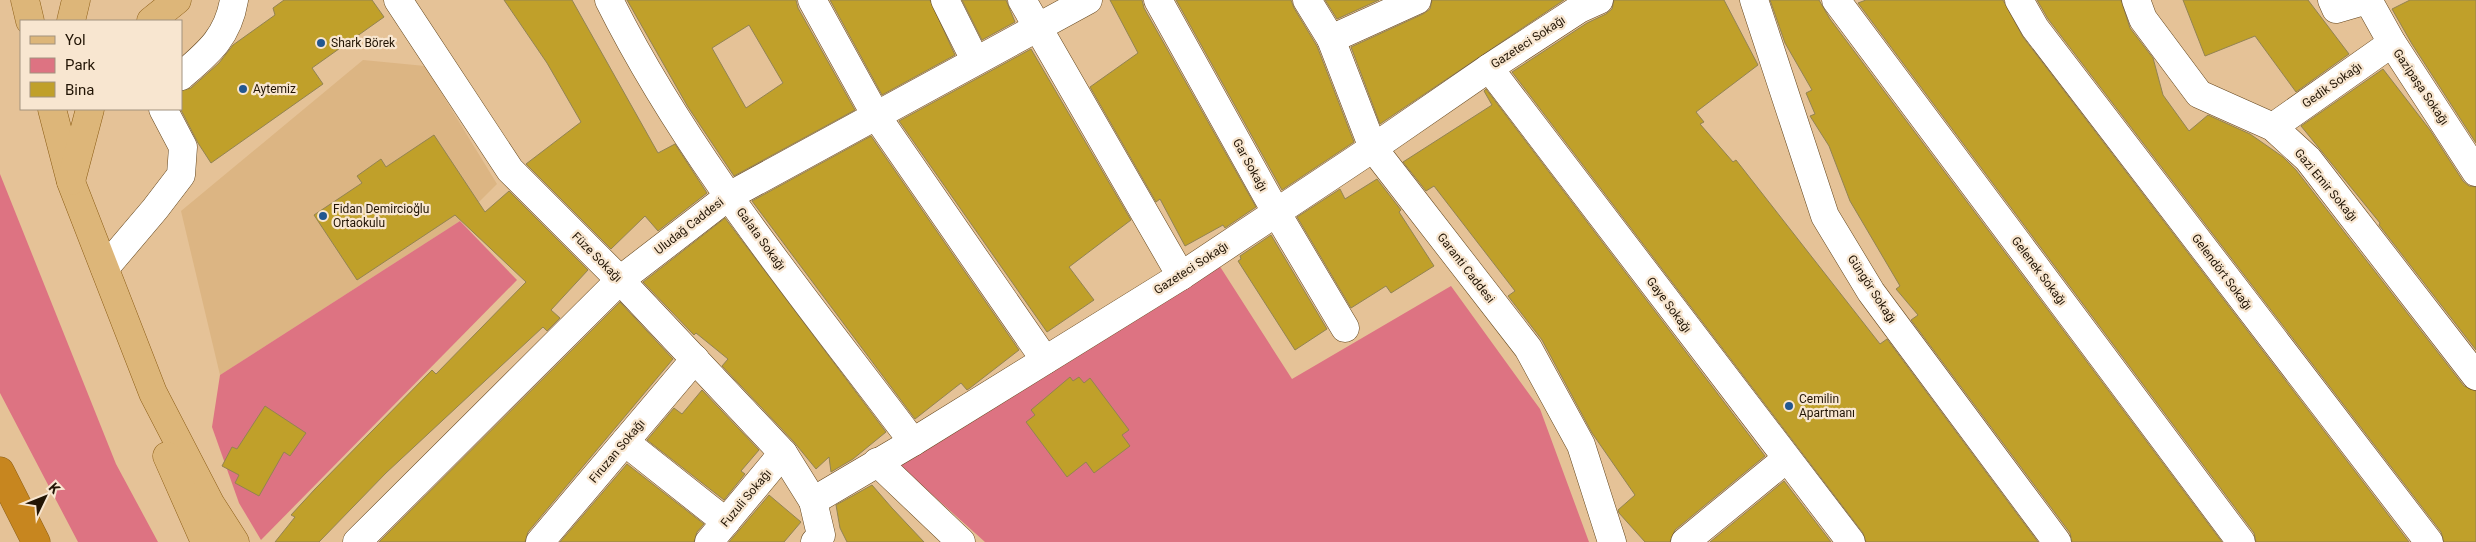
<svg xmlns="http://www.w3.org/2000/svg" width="2476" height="542" viewBox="0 0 2476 542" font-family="Roboto,sans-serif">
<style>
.built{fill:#dcb583}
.green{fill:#dd7382}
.building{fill:#c0a02a;stroke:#938352;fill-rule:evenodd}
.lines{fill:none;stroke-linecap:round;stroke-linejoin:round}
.minor-casing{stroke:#63451c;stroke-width:29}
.major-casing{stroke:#8d5e16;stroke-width:29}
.highway-casing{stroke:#8d5e16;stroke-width:29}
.minor{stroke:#fff;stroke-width:28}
.major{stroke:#ddb679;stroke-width:28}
.highway{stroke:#c7861f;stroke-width:28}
.poi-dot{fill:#225790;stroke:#f8e6d0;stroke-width:2}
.labels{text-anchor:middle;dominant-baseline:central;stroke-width:4.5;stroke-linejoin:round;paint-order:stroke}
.street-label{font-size:12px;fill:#221505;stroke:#f8e6d0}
.poi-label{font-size:12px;fill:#221505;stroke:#f8e6d0;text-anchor:start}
</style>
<rect width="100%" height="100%" fill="#e5c297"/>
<path class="built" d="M363,60L425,66L497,184L460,221L220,375L181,211Z"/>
<g class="green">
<path d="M0,174L116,464L158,542H78L0,393Z"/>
<path d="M460,221L517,280L261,540L239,503L212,427L220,375Z"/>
<path d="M1219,265L1292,379L1451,286L1540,409L1589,542H985L898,464Z"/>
</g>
<g class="building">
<path d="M284,0H372L384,17L312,68L323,84L211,163L198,143L181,110V91L191,88L219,63L233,45L275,15L273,8Z"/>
<path d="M504,0H572L658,153L675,144L707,193L658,231L645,216L611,249L526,164L581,122L547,63Z"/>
<path d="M627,0H796L798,8L855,110L734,176L688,107ZM749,25L783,83L746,108L712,48Z"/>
<path d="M830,0H930L955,55L882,95Z"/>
<path d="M962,0H1006L1015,22L982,40Z"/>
<path d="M1110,0H1142L1144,8L1256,207L1225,228L1223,225L1185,246L1160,199L1156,202L1090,87L1138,53Z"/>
<path d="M1176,0H1291L1294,8L1317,46L1354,142L1282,190Z"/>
<path d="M1325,0H1379L1337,19Z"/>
<path d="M1432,0H1564L1380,124L1351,47L1423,14L1430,9Z"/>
<path d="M1614,0H1724L1758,65L1696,112L1704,122L1700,124L1733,162L1736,160L1880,344L1887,339L2038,542H1866L1863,533L1512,72L1587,23L1606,14L1612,9Z"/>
<path d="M1770,0H1819L1830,19L2222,542H2072L2070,533L1911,320L1918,315L1896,289L1900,286L1850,201L1829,146L1810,116L1815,114L1806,93L1812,90L1785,43Z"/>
<path d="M1866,0H2003L2023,37L2409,542H2256L2254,533L1858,3Z"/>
<path d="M2037,0H2121L2130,28L2153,58L2163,95L2189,131L2208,115L2250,134L2283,157L2296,170L2464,386L2476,391V542H2444L2441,532L2048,19Z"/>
<path d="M2183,0H2308L2349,54L2296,92L2255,36L2205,56Z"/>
<path d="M2410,0H2476V143L2412,44L2392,9Z"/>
<path d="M1031,49L1131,220L1069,267L1094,300L1047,332L899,121Z"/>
<path d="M2383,69L2430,130L2463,181L2469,186L2476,187V350L2379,225L2380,223L2301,126Z"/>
<path d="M1486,89L1765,456L1675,530L1670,542H1645L1619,513L1618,510L1635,495L1592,433L1542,340L1508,296L1515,291L1434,186L1426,191L1403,162L1492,105L1484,91Z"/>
<path d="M434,135L485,212L509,191L588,270L551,310L560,318L547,331L543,327L386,473L319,542H275L295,517L291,515L315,489L432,370L436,374L526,282L455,215L357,280L314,215L362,183L357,176L381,159L386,167Z"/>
<path d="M871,136L1019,350L970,388L967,390L961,383L915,419L752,201Z"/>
<path d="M1377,179L1401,210L1399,212L1434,266L1391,293L1386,286L1351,308L1297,217L1340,189L1345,199Z"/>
<path d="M725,218L886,432L853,459L831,472L829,457L816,469L794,442L722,366L728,359L696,333L694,335L643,282Z"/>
<path d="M1271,235L1327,329L1295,350L1238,261L1241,259L1240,256Z"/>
<path d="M620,302L673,359L528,532L525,542H379Z"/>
<path d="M1070,377L1073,381L1079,377L1084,383L1090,378L1129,430L1122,435L1130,446L1094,473L1086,462L1067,477L1026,422L1035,415L1031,410Z"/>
<path d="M702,390L759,450L741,471L745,474L724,500L647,440L674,408L682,414Z"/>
<path d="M265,406L306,433L290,456L284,452L259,496L235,483L239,475L222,466L232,447L237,449Z"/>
<path d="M627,464L704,524L697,532L694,542H560Z"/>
<path d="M1784,481L1831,542H1710Z"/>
<path d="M872,485L892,508L924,542H847L840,528L836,505Z"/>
<path d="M769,495L801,522L784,542H729Z"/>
</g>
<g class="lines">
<g class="minor-casing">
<g id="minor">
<path d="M398,0L510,170L620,280L783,453L813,501"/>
<path d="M609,0C687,157 808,302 913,442"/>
<path d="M812,0L875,114L1045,360"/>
<path d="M945,0L975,60"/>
<path d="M1022,0L1181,276"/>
<path d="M1158,0L1276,212L1345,328"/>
<path d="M1307,0L1331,39L1373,148L1528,348L1581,445L1612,542"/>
<path d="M1754,0L1825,216L1871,292L2057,542"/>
<path d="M1836,0L2241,542"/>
<path d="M2019,0L2035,28L2429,542"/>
<path d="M2136,0L2143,19L2199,94L2273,127L2308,159L2476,376"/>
<path d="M2332,0L2336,9L2367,0"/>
<path d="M2368,0L2392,43L2476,172"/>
<path d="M1331,39L1417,0"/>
<path d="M1489,68L1851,542"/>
<path d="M181,76C208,53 228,37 234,0"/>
<path d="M2273,127L2392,43"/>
<path d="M105,268L155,209L181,175L183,147L163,109"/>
<path d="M625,442L726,522"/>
<path d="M877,462L961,542"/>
<path d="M357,542L620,280L729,196L1088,0"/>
<path d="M540,542L695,359"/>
<path d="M709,542L783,453"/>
<path d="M815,542L821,535L813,501L913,442L1181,276L1373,148L1489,68L1579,9L1599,0"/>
<path d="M1685,542L1786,459"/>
</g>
</g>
<g class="major-casing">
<g id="major">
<path d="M25,0L30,21"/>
<path d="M71,21L76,0"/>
<path d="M151,21L177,0"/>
<path d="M52,109L71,182L153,393L210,503L235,542"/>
<path d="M71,181L90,109"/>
<path d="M167,456L205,542"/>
</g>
</g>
<g class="highway-casing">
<path id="highway" d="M0,471L36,542"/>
</g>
<use href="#minor" class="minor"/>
<use href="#major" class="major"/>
<use href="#highway" class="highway"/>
</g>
<g class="poi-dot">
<circle cx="321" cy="43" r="5"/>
<circle cx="243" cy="89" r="5"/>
<circle cx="323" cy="216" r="5"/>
<circle cx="1789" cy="406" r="5"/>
</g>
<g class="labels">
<g class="street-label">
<text transform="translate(1528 42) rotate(-33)">Gazeteci Sokağı</text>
<text transform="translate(2332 85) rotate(-35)">Gedik Sokağı</text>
<text transform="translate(2421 87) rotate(56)">Gazipaşa Sokağı</text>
<text transform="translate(1250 165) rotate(61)">Gar Sokağı</text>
<text transform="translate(2326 185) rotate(50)">Gazi Emir Sokağı</text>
<text transform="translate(689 226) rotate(-38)">Uludağ Caddesi</text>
<text transform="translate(761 239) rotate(54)">Galata Sokağı</text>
<text transform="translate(597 257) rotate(45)">Füze Sokağı</text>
<text transform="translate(1191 268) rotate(-33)">Gazeteci Sokağı</text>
<text transform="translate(1466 268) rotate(52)">Garanti Caddesi</text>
<text transform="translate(2039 271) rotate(53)">Gelenek Sokağı</text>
<text transform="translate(2222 272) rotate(53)">Gelendört Sokağı</text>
<text transform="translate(1872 289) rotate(57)">Güngör Sokağı</text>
<text transform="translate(1669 305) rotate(53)">Gaye Sokağı</text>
<text transform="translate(617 451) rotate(-50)">Firuzan Sokağı</text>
<text transform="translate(746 498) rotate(-50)">Fuzuli Sokağı</text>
</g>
<g class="poi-label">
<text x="331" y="43">Shark Börek</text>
<text x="253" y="89">Aytemiz</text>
<text x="333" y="209">Fidan Demircioğlu<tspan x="333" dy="14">Ortaokulu</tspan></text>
<text x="1799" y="399">Cemilin<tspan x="1799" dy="14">Apartmanı</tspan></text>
</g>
</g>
<rect x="20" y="20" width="162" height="90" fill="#f8e6d0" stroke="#a2927f"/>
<rect x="30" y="36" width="25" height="8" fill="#ddb679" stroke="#a2927f"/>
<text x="65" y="45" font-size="15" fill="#221505">Yol</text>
<rect x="30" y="58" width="25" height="15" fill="#dd7382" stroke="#a2927f"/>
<text x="65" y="70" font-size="15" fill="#221505">Park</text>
<rect x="30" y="82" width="25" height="15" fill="#c0a02a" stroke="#a2927f"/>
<text x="65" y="95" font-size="15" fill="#221505">Bina</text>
<g transform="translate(45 497) rotate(47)" stroke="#f8e6d0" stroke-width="4" paint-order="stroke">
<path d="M0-4L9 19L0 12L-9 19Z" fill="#221505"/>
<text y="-8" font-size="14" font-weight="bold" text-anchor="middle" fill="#221505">K</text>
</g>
</svg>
